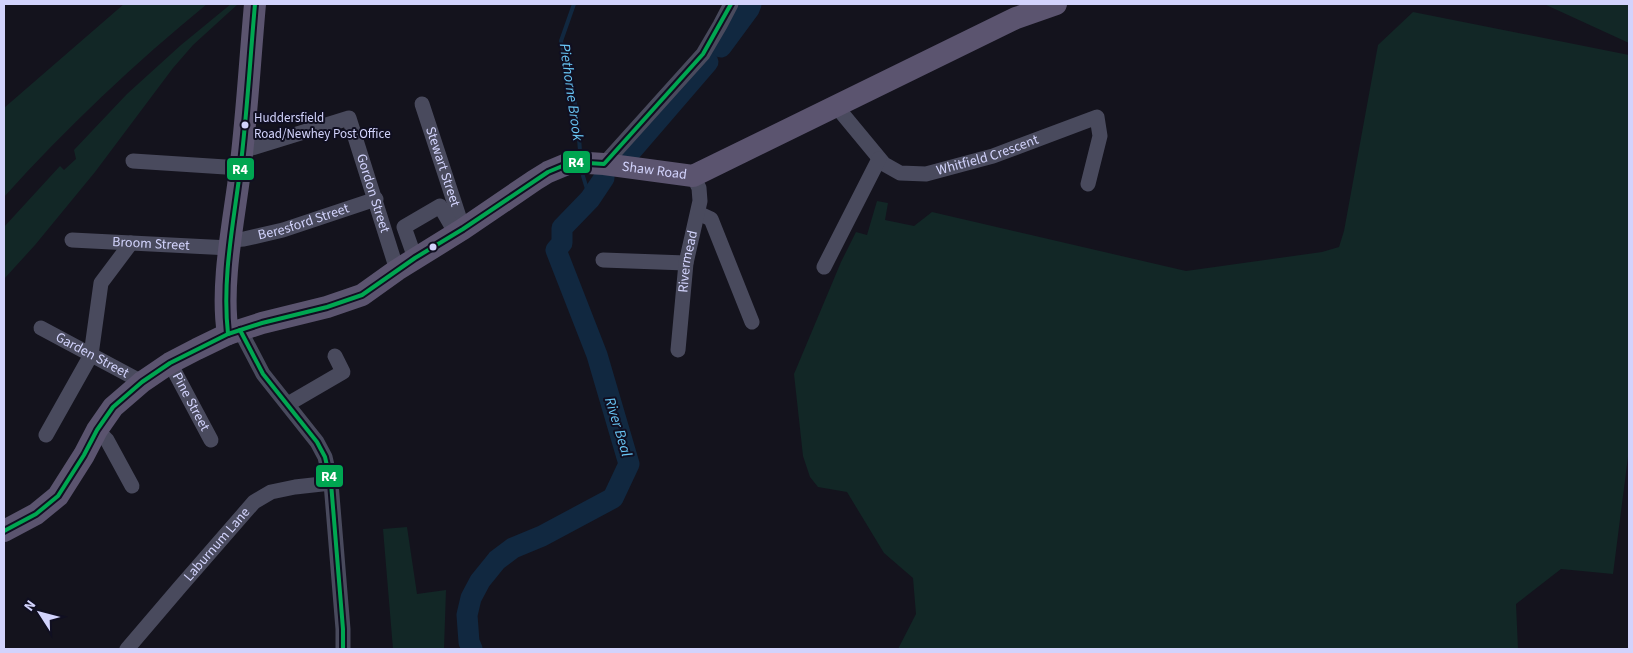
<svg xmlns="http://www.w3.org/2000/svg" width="1633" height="653" viewBox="0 0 1633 653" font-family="'Source Sans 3',sans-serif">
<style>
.green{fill:#122726}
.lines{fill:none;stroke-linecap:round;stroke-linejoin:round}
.stream{stroke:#112840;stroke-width:4}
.river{stroke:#112840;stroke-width:21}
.minor{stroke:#494a5d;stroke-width:15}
.primary{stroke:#5b546f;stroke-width:22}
.bus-1-casing{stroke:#100f21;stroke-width:8}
.bus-1{stroke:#00a651;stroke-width:4}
.bus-dot{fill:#d2d3fc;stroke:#100f21;stroke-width:2}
.labels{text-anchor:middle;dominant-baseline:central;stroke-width:4;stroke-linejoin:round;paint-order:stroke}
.bus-label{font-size:13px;fill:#d2d3fc;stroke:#100f21;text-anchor:start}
.street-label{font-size:14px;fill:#d2d3fc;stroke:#100f21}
.water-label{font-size:15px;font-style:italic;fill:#68c5f4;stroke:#100f21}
.line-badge{stroke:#100f21;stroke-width:2}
.badge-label{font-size:14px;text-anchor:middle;font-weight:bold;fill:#fff}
</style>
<rect width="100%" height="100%" fill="#14131d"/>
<g class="green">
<path d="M124,4H207C135,63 66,128 4,197V108Z"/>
<path d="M231,4H238L193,45L173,68L95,172L35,245L4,279V227L60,166L64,170L76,159L74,150L127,94L181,45Z"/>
<path d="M1544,4H1629V43Z"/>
<path d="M1413,12L1629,55V449L1613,574L1561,569L1516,604L1518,649H898L916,614L913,578L884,553L847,492L818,487L810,477L803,456L794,374L841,262L856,232L867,235L877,201L888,203L885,220L914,226L932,212L1186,271L1322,252L1339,247L1344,231L1378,45Z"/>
<path d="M407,527L417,594L446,590L444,649H393L383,529Z"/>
</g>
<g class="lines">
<g class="stream">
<path d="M574,4L561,41L577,113L580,151"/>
<path d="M583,176L590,199"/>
</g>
<g class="river">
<path d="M721,47L749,9L751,4"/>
<path d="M627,156L708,62"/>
<path d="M472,649L469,642L467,615L471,598L480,581L497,560L513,548L542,536L613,498L629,464L597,355L556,250L562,243V228L590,199L604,178"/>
</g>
<g class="minor">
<path id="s1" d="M422,104L463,229"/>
<path id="s2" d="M836,106L884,164L900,173L926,174L993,156L1097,117L1100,136L1088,184"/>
<path id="s3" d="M242,151L349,118L397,270"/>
<path d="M133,161L241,168"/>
<path d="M604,164L703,54L720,25L731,4"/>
<path d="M698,213L711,219L752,322"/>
<path id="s4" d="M72,240L230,248"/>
<path id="s5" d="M231,240L244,239L283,230L376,199"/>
<path d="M415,258L404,227L440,206L451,225L453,234"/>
<path d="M603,260L686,263"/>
<path d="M824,267L879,159"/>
<path id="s6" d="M41,328L142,382"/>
<path d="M240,330L263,374L317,442L325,457L331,483L343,629V649"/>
<path id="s7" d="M678,350L686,263L700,201L699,188L693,176"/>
<path id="s8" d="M170,363L211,440"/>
<path d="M288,404L343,372L335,356"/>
<path d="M97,430L107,440L132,486"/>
<path d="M46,435L91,355L101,283L131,243"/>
<path id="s9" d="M127,649L180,587L254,502L271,492L295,487L331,483"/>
</g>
<g class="primary">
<path d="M228,334C220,285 234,220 240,171C247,115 250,59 255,4"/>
<path id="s10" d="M4,531L36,514L58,496L84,455L97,430L113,407L142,382L170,363L197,349L228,334L262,323L327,307L362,295L397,270L463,229L535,180L548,172L572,162L604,164L693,176L1016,18L1056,4"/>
</g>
<g class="bus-1-casing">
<g id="bus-1">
<path d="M240,330L263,374L317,442L325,457L331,483L343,629V649"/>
<path d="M228,334C222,279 233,226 240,171C247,116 250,60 255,4"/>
<path d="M4,531L36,514L58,496L84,455L97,430L113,407L142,382L170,363L228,334L262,323L327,307L362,295L415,258L463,229L548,172L572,162L604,164L703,54L731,4"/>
</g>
</g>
<use href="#bus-1" class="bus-1"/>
</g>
<g class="bus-dot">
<circle cx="245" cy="125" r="4.5"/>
<circle cx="433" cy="247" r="4.5"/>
</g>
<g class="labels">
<g class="bus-label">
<text x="254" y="118">Huddersfield<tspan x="254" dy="16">Road/Newhey Post Office</tspan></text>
</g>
<g class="street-label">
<text stroke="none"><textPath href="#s2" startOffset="184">Whitfield Crescent</textPath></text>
<text stroke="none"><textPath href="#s1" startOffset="66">Stewart Street</textPath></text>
<text stroke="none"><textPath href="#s10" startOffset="778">Shaw Road</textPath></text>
<text stroke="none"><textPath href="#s3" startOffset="191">Gordon Street</textPath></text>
<text stroke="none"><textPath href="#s5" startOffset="75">Beresford Street</textPath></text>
<text stroke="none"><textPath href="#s4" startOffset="79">Broom Street</textPath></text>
<text stroke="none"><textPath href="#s7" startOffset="89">Rivermead</textPath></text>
<text stroke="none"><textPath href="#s6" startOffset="58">Garden Street</textPath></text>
<text stroke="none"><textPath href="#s8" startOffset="44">Pine Street</textPath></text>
<text stroke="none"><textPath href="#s9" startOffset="138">Laburnum Lane</textPath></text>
</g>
<g class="water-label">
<text transform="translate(571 92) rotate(82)">Piethorne Brook</text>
<text transform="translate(618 427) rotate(73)">River Beal</text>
</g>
</g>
<g class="line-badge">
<rect x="562" y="150" width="29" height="24" rx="5" fill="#00a651"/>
<rect x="226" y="157" width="29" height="24" rx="5" fill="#00a651"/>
<rect x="315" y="464" width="29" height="24" rx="5" fill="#00a651"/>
</g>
<g class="badge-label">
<text x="576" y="167">R4</text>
<text x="240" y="174">R4</text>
<text x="329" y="481">R4</text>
</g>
<rect width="1633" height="653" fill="none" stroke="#d2d3fc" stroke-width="10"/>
<g transform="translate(40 613) rotate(306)" stroke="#100f21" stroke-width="4" paint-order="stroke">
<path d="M0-4L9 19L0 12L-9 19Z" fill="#d2d3fc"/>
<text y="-8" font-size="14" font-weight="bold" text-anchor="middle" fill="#d2d3fc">N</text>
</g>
</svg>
